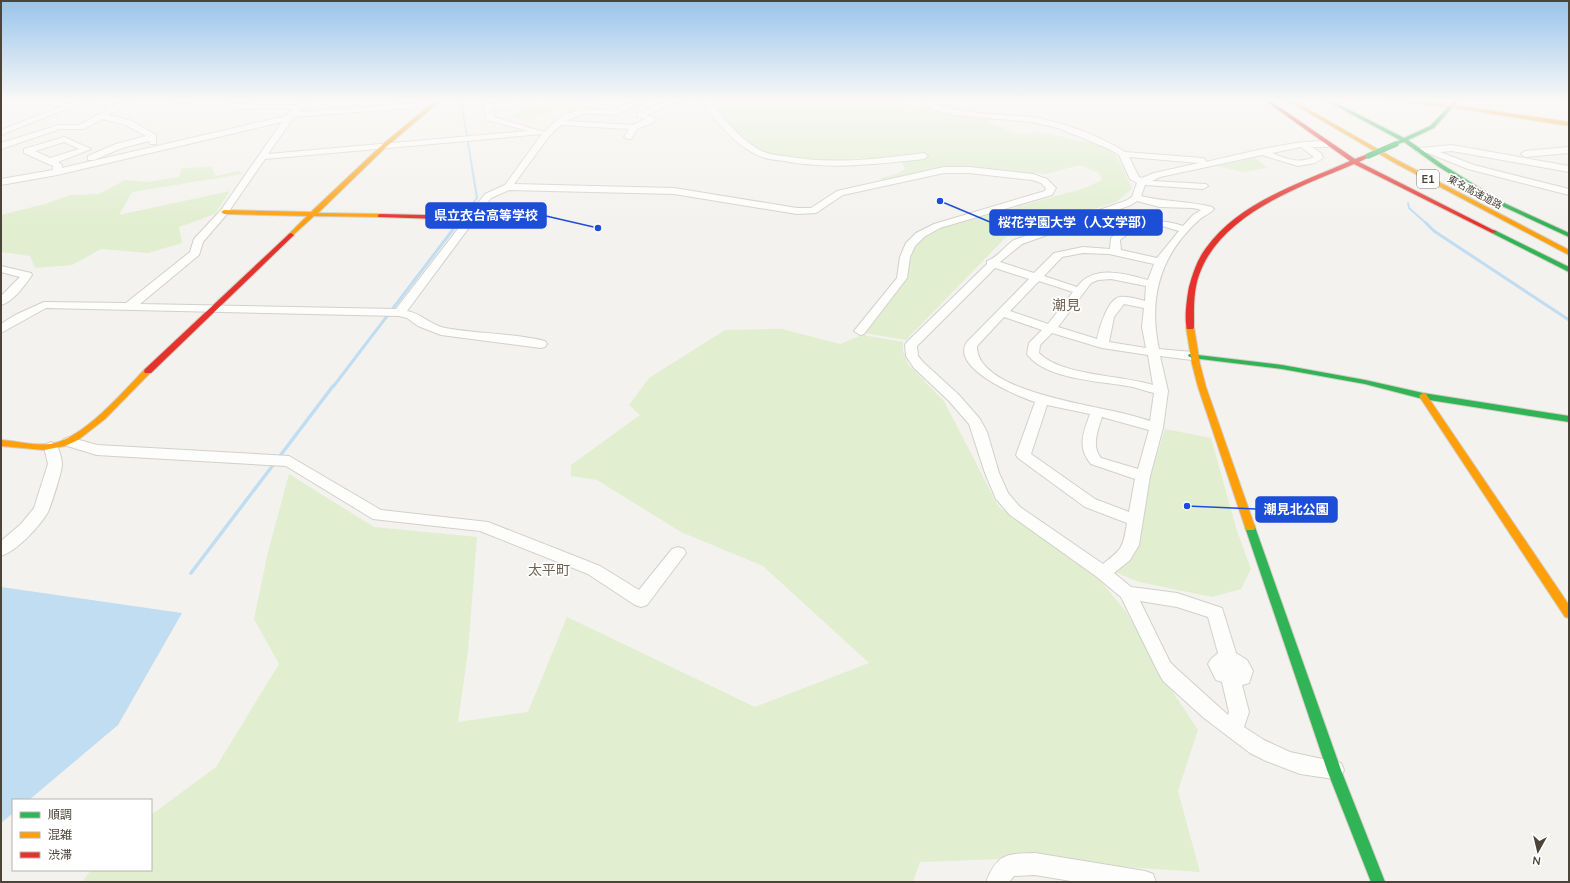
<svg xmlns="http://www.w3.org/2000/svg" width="1570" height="883" viewBox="0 0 1570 883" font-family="Mulish,'Noto Sans JP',sans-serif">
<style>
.green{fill:#e1eecf}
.water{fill:#c0ddf1}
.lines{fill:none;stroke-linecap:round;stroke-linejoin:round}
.stream-far2{stroke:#c0ddf1;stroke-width:2}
.stream-far1{stroke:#c0ddf1;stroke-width:3}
.stream{stroke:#c0ddf1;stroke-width:3.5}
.street-casing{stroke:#d2d0cb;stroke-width:2}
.fast-casing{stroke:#d3cfc5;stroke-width:2}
.slow-casing{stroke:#d3cfc5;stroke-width:2}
.jam-casing{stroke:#d3cfc5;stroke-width:2}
.street{fill:#fdfdfc;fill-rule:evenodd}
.fast{fill:#30b455;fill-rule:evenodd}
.slow{fill:#ff9f0a;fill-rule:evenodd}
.jam{fill:#e5322d;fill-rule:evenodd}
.fast-bridge-casing{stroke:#d3cfc5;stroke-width:6;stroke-linecap:butt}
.fast-bridge{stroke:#30b455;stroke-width:5.5}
.labels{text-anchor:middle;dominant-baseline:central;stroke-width:3.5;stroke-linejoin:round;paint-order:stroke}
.far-street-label{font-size:10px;fill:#4b4439;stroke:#fff}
.shield{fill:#fff;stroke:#817c74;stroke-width:1}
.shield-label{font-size:11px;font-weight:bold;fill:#4b4439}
.quarter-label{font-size:14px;fill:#6e6250;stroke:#fff}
.leader{fill:none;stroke:#1d4ed8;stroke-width:1.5}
.callout-dot{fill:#1d4ed8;stroke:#fff;stroke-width:1.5}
.callout{fill:#1d4ed8;stroke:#1d4ed8;stroke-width:1.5}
.callout-label{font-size:13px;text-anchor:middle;font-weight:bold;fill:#fff}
</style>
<rect width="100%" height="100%" fill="#f4f2ee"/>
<g class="green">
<path d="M552,100H607L579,107L564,106L526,121L510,115Z"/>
<path d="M713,100H880L903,102L898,109L909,111L929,109L988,117L989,124C1005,127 1021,139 1037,132L1107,146C1120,157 1125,173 1132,189L1116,202L1006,237L906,340L864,333L906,280L909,256L915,246L922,236L938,229L1085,188L1102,180L1099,173L1080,165L1046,174L967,169L885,182L880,178L897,174L905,169L901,161L858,158L830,162L794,159L763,153L747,142L725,119Z"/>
<path d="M1255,158L1268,168L1243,172L1217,166Z"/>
<path d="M211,167L216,176L238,171L243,174L132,192L119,215L230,191L215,214L179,227L182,243L148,253L101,249L72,265L35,268L30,256L1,252V215L45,204L70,195L99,194L125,180L146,182L179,177L182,168Z"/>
<path d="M782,329L840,344L862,335L903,342V351L908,364L944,401L998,506L1099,579L1127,613L1163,677L1198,730L1178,791L1200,872L1000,859L920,862L913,882H82L91,870H151V815L216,767L279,664L254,619L268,552L289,474L374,527L477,537L468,651L458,722L528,712L567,617L755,707L869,663L763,566L681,532L597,480L571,476V465L640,415L629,405L649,378L725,330Z"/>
<path d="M1165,429L1211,438L1237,531L1251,569L1241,589L1212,597L1139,582L1115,572L1124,562Z"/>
</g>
<path class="water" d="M1,587L182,613L118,725L29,800H13V813L1,823Z"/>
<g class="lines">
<g class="stream-far2">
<path d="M1408,203L1409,208L1427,224"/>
<path d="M457,224L477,198L461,100"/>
</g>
<g class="stream-far1">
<path d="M1426,223L1434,231L1569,320"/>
<path d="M333,387L458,223"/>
</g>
<path class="stream" d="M191,573L333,386"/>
<g class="street-casing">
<g id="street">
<path d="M78,100H88L1,135V130Z"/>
<path d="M126,100H135L108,115L132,121L156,135V144H150L149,141L122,148L94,160H88V156L116,144L146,136L126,125L102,119L84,129H60L1,149V143L59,125H79Z"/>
<path d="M171,100H198L254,105H297L302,100H310L299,112L433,102L437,104L433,106L294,117L268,154L528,131L487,120L483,100H491L492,104L529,100L513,107L492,109L494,117L544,132L563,115L585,109L613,111L635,100H644L617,115L585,113L566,121L633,125L646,119L637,117V113L670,100H680L647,115L656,119L654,122L637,129L631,139H628L624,137L629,129L561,125L550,135L514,184L674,188L797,208H811L837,191L944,167H969L1033,174L1047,179L1056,188L1052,195L940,228L924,237L915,246L910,257L907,278L864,334L860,335L854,331L897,278L900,257L906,243L916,233L934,224L1045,191L1046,188L1041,183L1032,180L969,173H944L843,195L816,213L797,214L674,194L509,190L491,198L407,311C421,313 430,325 445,328C478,334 513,333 545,341L547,344L545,347L541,348L441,335L418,326L407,318L399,316L46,308L1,333V324L15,315L44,302L126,303L190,252L194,239L221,210L282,122L57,175L1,185V179L53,170V166L24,153V149L64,137L91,149L58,162L62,165V168L286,116L293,109H254L175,102ZM542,134L505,185L485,194L396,309L140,304L199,255L203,242L227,214L265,159ZM64,142L79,149L50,158L35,151Z"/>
<path d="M701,100H709C723,118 738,137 758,149C766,154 775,155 784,156C831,165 877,159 924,153L928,156L924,159C877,164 831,170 784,161C774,160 764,159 755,154C733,143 715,120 701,100Z"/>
<path d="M926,100H934L936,105C967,114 998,114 1030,117C1060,121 1099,135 1125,152L1202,158L1205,159L1206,162C1225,158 1320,133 1331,144L1327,147H1312L1321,153L1323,158L1315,163L1298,166L1262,155L1160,177L1152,181L1206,184L1208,186L1203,189L1145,185L1141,196C1165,202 1189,201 1212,207L1214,209C1210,214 1203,216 1199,220C1160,255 1148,298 1159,349L1192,352L1198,356L1192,360L1160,356L1168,391L1163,428L1150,476L1139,545L1130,560L1114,573L1131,587L1177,593L1222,608L1236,653L1247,660L1253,671L1249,683L1242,685L1249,712L1244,727L1264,740L1290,752L1341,763L1344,770L1341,777L1334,779L1300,774L1266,761L1250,753L1204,718L1163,681L1158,672L1121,597L1097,577L1010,515L996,499L985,473L969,424L949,401L914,368L906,356L905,345L907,342L987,264V261C997,258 1006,245 1014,240L1125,201L1132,197L1137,183L1130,179L1119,155L1109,149L1058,128L1032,122L955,115L930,109ZM1301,147L1314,157C1300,164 1286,159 1272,153ZM1129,157L1199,163L1154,173L1142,178L1139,177ZM1137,201L1160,207L1193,208L1201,210L1193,215L1183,226C1161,218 1129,219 1111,238L1110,249L1083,247L1054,253L1034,273L1000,262L1022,244L1131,205ZM1162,226L1179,231L1157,258L1121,250L1120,240C1130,231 1148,226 1162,226ZM1083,253L1109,254L1154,264L1148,280C1125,274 1094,264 1077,287L1044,276L1062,257ZM995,268L1029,279L967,342C949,368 1019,397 1035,402L1016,455L1018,458L1085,507L1127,523C1123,548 1122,549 1103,564L1020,507L1008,493L999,473L987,432L980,419L959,395L923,362L918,356L917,346ZM1111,279L1146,286L1145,301C1137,299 1128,296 1120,297C1108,298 1099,329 1097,339L1058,327L1091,283L1098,280ZM1039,281L1073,292L1048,324L1010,311ZM1124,304L1144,308L1142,327L1146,348L1109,342L1114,317ZM1004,317L1042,330L1029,343L1027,354C1044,379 1099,381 1127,386C1136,387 1145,391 1154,393L1150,421C1135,416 1119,412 1103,409C1073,402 976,387 977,346ZM1052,333L1102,348L1148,355L1153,385C1122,375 1061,376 1039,353L1040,345ZM1047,405L1090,414C1083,433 1077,448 1091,464L1135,479L1129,512L1095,499L1031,454ZM1102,417L1149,430L1138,469L1101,458C1091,446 1098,430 1102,417ZM1140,601L1177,607L1208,617L1218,653L1211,659L1208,664L1216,680L1222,682L1229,712L1228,715L1177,669L1170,662Z"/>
<path d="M1561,100H1569V105Z"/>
<path d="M1452,145L1569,166V172L1452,151L1440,152L1474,165L1569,189V195L1468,169L1428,153L1420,154L1416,151L1420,148Z"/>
<path d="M1569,147V153L1525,157L1521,154L1525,151Z"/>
<path d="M1,266L31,273L32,275C25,285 13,302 1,305V296L20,277L1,272Z"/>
<path d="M69,437L97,445L289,456L381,510L488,522L600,566L639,590L672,549L678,547L684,549L686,553L647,605L641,607L635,605L588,574L480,531L373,519L286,466L97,455L64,445L62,442L64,439Z"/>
<path d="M51,442L56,444C59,449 62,459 62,464C62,472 51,505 48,512C40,526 17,551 1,556V541L21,524L34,508L48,464L44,447L46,444Z"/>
<path d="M1035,853L1145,871L1153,874L1156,882H1077L1035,875L1014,876L1009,882H986C998,853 1006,854 1035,853Z"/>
</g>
</g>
<g class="fast-casing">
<g id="fast">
<path d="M1325,100H1330L1404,138L1430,126L1455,100H1459L1434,128L1408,140L1443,165L1506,204L1569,233V237L1502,206L1439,167L1404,142L1394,145V143L1400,140Z"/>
<path d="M1494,230L1569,267V272L1492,233V231Z"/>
<path d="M1189,354L1282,365L1365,380L1423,393L1569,416V422L1423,399L1365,384L1282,369L1192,358L1188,356Z"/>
<path d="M1250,523L1254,524L1255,527L1341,770L1385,882H1371L1327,770L1245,527L1246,524Z"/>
</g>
</g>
<g class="slow-casing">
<g id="slow">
<path d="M436,100H441L386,147L318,213L380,214L382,215V217L314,216L291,237L288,235L307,216L224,214L221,212L224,210L311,212L382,145Z"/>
<path d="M1287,100H1292L1397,160L1569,250V255L1393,162Z"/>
<path d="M1390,100L1450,105L1569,122V126L1450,107L1392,101Z"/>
<path d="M1187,325H1193L1194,327L1200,364L1206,387L1255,527L1254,530H1246L1245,527L1198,387L1192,364L1186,327Z"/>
<path d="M145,369H151L152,371L105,419L78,440L65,446L44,450L1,446V440C17,441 34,446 50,444C82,440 123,392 145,369Z"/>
<path d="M1423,393L1426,394L1569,605V618L1565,617L1419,396Z"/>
</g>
</g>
<g class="jam-casing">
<g id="jam">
<path d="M1264,100H1269L1355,159L1368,154L1371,156L1359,162L1497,232L1492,233L1354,164C1300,187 1225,212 1201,270C1193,288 1194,308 1194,327L1193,329H1187C1184,319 1187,297 1189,287C1193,273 1197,260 1206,248C1239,202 1301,183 1350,161Z"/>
<path d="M380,214L470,216L473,218L470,220L378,217V215Z"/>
<path d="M291,233L294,235L293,236L151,373H145L144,371L145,369L289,234Z"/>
</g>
</g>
<use href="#street" class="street"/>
<use href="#fast" class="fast"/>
<use href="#slow" class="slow"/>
<use href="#jam" class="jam"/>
<g class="fast-bridge-casing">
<path id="fast-bridge" d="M1368,156L1396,144"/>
</g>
<use href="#fast-bridge" class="fast-bridge"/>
</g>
<linearGradient id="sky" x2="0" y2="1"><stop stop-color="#98c4ec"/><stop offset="0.45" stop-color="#faf9f7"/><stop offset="1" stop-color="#faf9f7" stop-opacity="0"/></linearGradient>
<rect width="1570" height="223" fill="url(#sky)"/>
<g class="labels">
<g class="far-street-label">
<text transform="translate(1475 192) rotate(28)">東名高速道路</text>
</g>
<rect class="shield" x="1417" y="170" width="22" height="18" rx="3"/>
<g class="shield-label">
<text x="1428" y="179">E1</text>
</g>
<g class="quarter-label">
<text x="1066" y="305">潮見</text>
<text x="549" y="570">太平町</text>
</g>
</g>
<path class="leader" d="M598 228L546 216M940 201L990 222M1187 506L1256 509"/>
<g class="callout-dot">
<circle cx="598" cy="228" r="4"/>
<circle cx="940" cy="201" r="4"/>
<circle cx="1187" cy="506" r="4"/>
</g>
<g class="callout">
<rect x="426" y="203" width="120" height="25" rx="4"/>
<rect x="990" y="210" width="172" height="25" rx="4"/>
<rect x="1256" y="497" width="81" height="25" rx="4"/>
</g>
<g class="callout-label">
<text x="486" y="220">県立衣台高等学校</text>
<text x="1076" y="227">桜花学園大学（人文学部）</text>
<text x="1296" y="514">潮見北公園</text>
</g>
<rect width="1570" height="883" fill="none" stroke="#4b4439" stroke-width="4"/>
<rect x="12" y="799" width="140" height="72" fill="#ffffff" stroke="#b7b4b0"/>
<rect x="20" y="812" width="20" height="6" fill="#30b455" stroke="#b7b4b0"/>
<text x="48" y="819" font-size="12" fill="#4b4439">順調</text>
<rect x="20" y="832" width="20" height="6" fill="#ff9f0a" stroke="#b7b4b0"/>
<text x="48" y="839" font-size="12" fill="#4b4439">混雑</text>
<rect x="20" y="852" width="20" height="6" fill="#e5322d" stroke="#b7b4b0"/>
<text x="48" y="859" font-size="12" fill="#4b4439">渋滞</text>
<g transform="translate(1538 851) rotate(188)" stroke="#ffffff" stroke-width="3" paint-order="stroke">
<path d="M0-3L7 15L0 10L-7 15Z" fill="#4b4439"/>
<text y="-6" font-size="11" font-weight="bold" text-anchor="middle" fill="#4b4439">N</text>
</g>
</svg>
